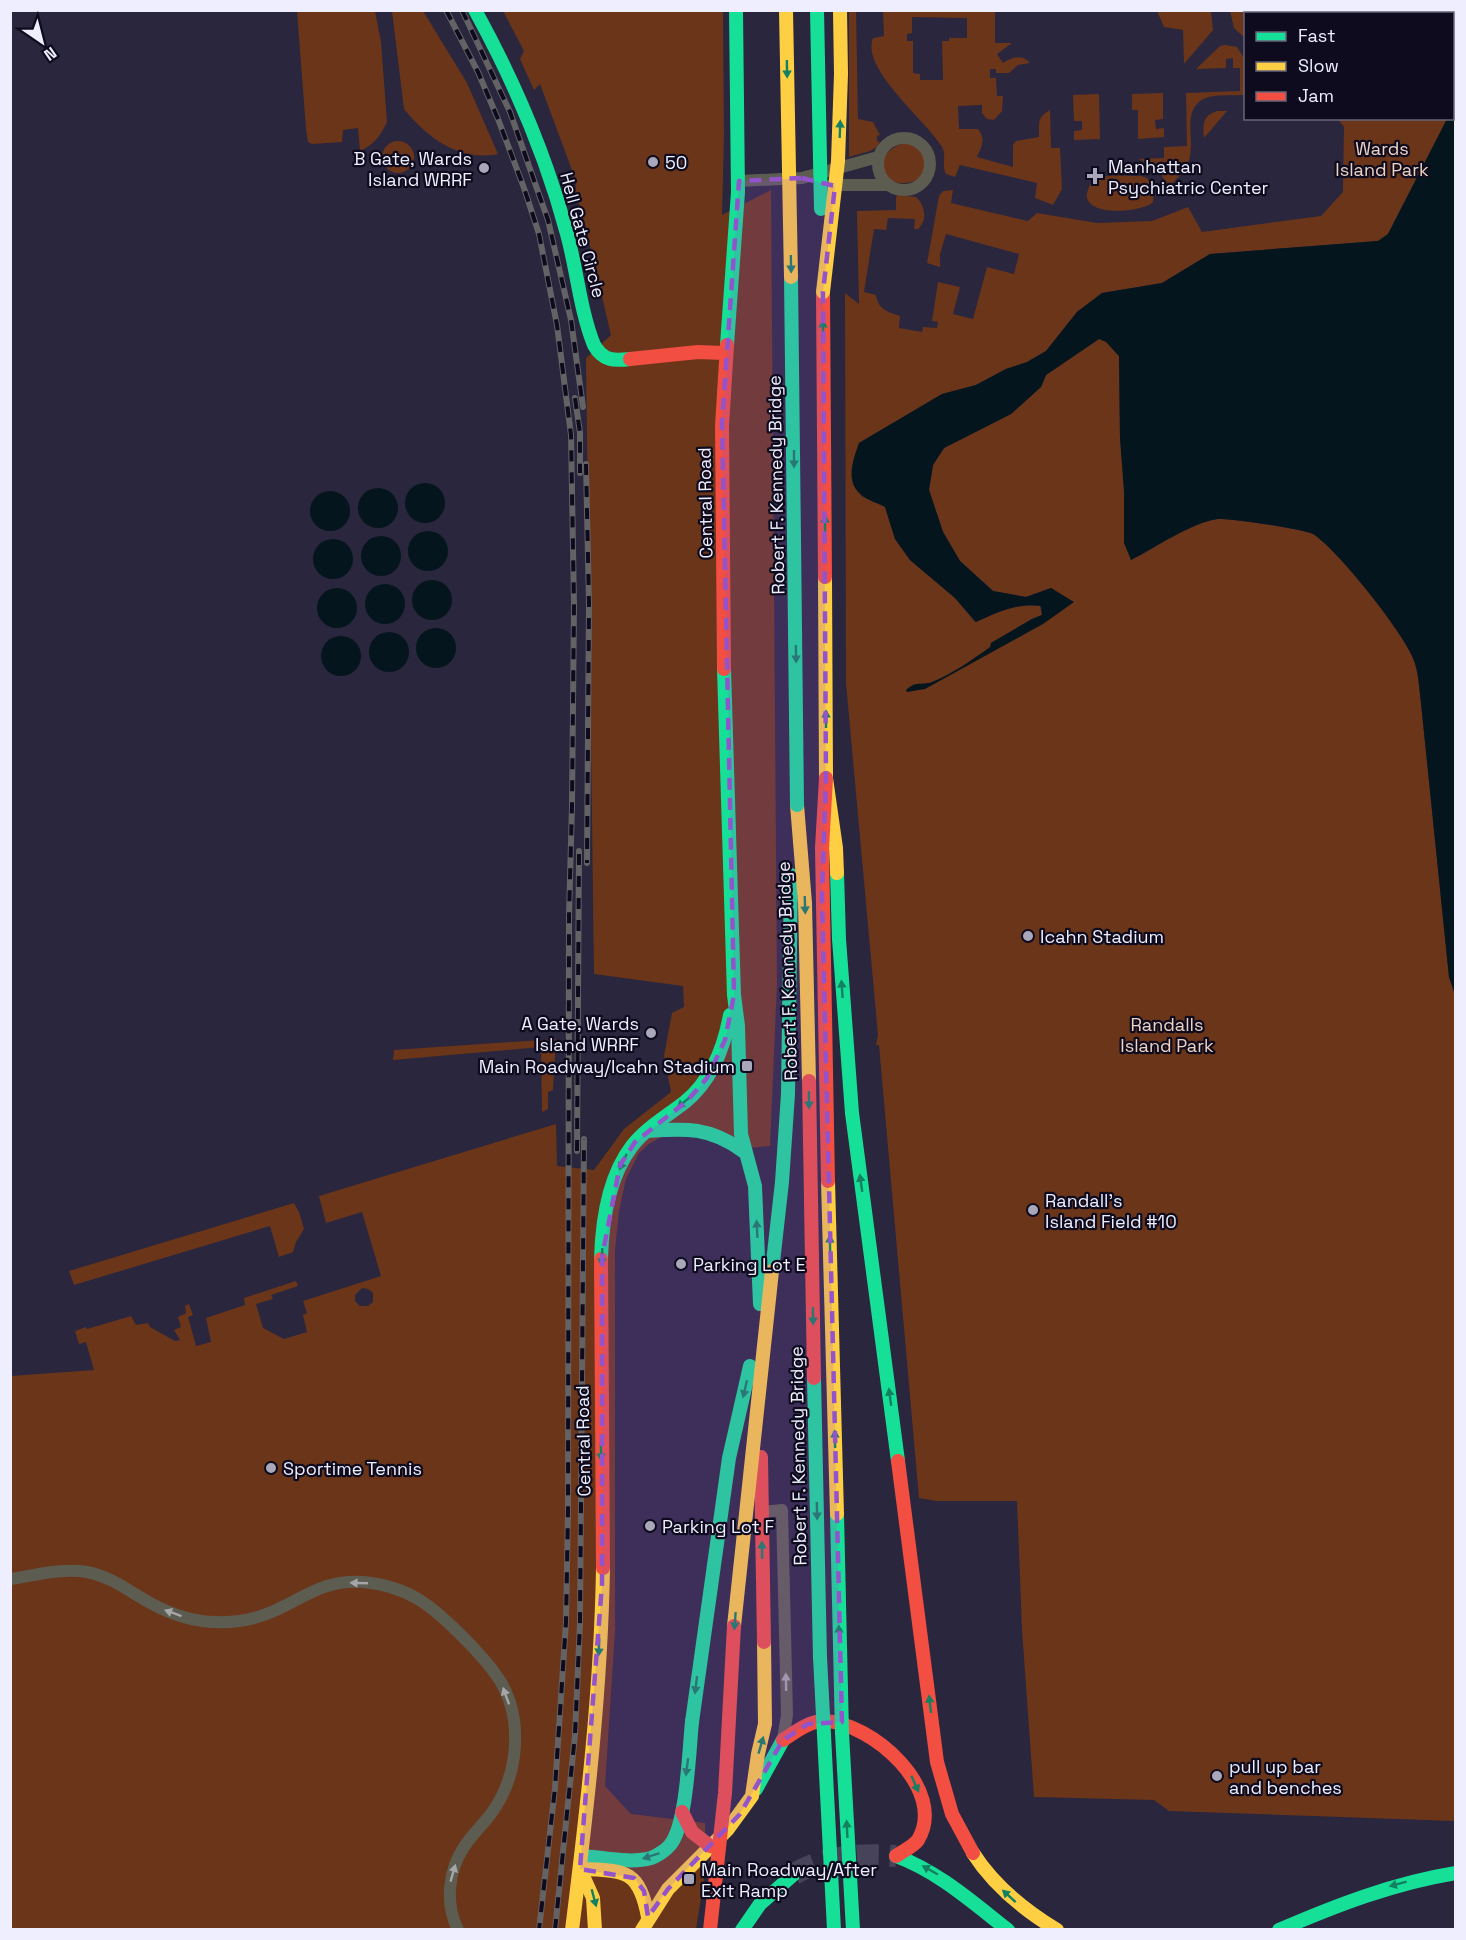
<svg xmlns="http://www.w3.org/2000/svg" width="1466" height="1940" viewBox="0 0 1466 1940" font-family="'Space Grotesk',sans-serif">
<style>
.green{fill:#6b351a;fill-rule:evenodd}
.water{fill:#05151e}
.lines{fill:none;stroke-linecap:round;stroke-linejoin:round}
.highway-tunnel{stroke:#47445a;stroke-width:22;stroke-dasharray:22 11;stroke-linecap:butt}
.street{stroke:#5d5c51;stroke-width:12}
.fast{stroke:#16e098;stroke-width:14}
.slow{stroke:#ffcf43;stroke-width:14}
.jam{stroke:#f24e42;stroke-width:14}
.rail-casing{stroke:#636265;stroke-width:6}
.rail{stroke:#0d0b1d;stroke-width:4;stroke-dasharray:11;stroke-linecap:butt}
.fast-bridge{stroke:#16e098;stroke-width:14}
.slow-bridge{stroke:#ffcf43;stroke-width:14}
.jam-bridge{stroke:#f24e42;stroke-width:14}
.oneway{fill:#128061}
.oneway2{fill:#a6a5a8}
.marked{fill:#9253cc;fill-opacity:0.2;stroke:#9253cc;stroke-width:4.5;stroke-dasharray:12 8;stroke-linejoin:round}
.poi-dot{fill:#a9a8ba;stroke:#0d0b1d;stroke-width:2}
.labels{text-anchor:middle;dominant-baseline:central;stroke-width:4.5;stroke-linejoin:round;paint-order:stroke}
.park-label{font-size:18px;fill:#eed2c4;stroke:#0d0b1d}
.poi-label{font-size:18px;fill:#eeeefe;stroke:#0d0b1d;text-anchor:start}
.street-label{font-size:18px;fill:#eeeefe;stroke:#0d0b1d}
</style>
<rect width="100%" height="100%" fill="#29263d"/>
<g class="green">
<path d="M856,10L858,119L873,122L880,135L877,136V141L880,142L877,147L870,151L849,157V11Z"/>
<path d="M297,11H375L381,42L387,122C381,135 374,145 360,151L358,128L343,130L342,142L312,144L308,142L306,129Z"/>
<path d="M392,11H423L467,83L498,154C459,162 428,138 404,109Z"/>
<path d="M503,11H723L724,135L722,215L771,190L777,982L770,1146L731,1150L709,1135L661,1137L649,1144L639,1153L626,1179L619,1211L615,1250V1631L605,1786L631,1814L705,1823L706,1868L696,1929L11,1930V1376L94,1370L86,1342L79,1344L75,1331L86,1327L87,1329L131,1316L136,1325L148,1323L150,1327L175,1341L180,1340L174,1330L181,1327L178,1317L186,1313L185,1306L189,1304L193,1315L188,1317L196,1346L211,1342L206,1318L245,1305L244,1298L296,1281L298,1286L271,1295L273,1299L256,1304L263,1328L284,1339L307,1332L303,1315L307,1313L303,1301L381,1276L362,1212L326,1223L319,1196L556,1124L557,1166L594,1170L624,1129L671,1092L664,1056L672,1013L684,1007L683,986L594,974L586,358L611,335L585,224L575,191L576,181L540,84L534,90L520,59L524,51ZM362,1288L368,1289L373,1293V1302L368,1306H360L355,1301V1295Z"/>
<path d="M883,11H995V43H1012L997,54L1003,63C1012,57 1022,54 1030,63L1018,65L1009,73H996V69H990V78H996L997,96H1003L1002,111L994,120L987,119L982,113V105L958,106L959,129H978C986,139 982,146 977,157L1013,167V145L1016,141L1039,137C1039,123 1037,117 1050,110L1051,148H1060L1062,189L1053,205L1035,198L1037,183L960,165L955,177L946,174C941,166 947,156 942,147C928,122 860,69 873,38L884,36ZM912,17L967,18V38H949V41H942L943,80H920V74L913,73V41H907V34L912,33Z"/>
<path d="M1157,11H1211L1213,30L1184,64L1183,30L1164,27Z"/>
<path d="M1230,11H1243L1245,14V38L1234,28Z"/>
<path d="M1347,11H1455L1456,102L1453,108L1452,14L1345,13Z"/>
<path d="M1225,45L1237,47L1244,58V95C1232,96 1217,94 1206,98C1180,108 1196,139 1189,160C1186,170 1177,178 1170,186L1155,168L1139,159L1164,158V147L1187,146L1186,93L1240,91V68H1233V58L1226,59V68L1196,69L1220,46Z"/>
<path d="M1163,93V119L1155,120L1156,129L1164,128V137L1138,139V110H1132V94Z"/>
<path d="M1099,94L1100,139L1074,140V131L1082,130V121H1074L1073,95Z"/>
<path d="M1217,111H1227L1204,138C1203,125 1202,116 1217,111Z"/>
<path d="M1338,119H1447L1388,234L1378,241L1210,254L1162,283L1102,293L1077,312L1046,351L1027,362L1006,369L976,385L942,394L859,443L861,496L885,507L895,539L910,560L955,598L975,622C996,612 1017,603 1040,606L1042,615L1032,619L991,643L1020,637L1073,602L1051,588L1026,597L993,591L960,561L943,532L929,490L933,465L944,448L1011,414L1041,387L1046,375L1099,339L1106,341L1119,356L1120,438L1131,560C1157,548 1189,522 1218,519C1229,518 1303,529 1313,534C1338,549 1402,631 1413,658C1419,672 1419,689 1421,703L1449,977L1456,995L1455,1821L1169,1811L1154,1800L1034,1797L1022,1630L1017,1501H936L919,1498L879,1045H876L878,1035L846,683L845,293L859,304L857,211L896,210V197L898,195L916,197C925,205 928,220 918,229H914L915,219L888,218L886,230L874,229L864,292L876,295C878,309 887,312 900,316L899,328L922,332L923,327L937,328L938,322L932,321L938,282L960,287L953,314L973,319L987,267L1014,274L1019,254L946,234L940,254V267L927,263L939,196L943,191L953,190L951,203L1028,221L1037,213L1097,223L1152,221L1188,207L1202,232L1321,216L1343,192L1344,127Z"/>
<circle cx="398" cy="157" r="16"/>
<path d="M907,142C926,146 931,166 919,180C873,195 869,152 907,142Z"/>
<path d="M1141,176L1147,178L1154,188L1153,202C1143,213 1074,219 1089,187C1091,183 1094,179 1099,178C1111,174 1128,176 1141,176Z"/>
<path d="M556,1039L553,1090L548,1092V1109L542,1112L541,1047L393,1060L394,1050Z"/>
<path d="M294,1203L299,1212L304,1229L296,1242L293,1252L279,1257L270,1226L74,1285L69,1271Z"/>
</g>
<g class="water">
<path d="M1455,102H1456L1455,995L1449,977L1421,703C1419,689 1419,672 1413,658C1402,631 1337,549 1313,534C1304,529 1229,518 1218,519C1193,522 1154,548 1131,560L1124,543V492L1120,438L1119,356L1106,342L1099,339L1046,375L1041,387L1011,414L944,448L933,465L929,490L943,532L960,561L993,591L1026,597L1051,588L1074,602L1043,624L925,689L907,692L906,690C917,680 920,686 932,682C952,674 972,660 990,647L991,643L1032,619L1042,615L1041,606C1018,602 996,613 976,622L955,598L910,560L895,539L885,507C878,503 869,501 863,496C844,483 853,460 859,443L942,394L976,385L1006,369L1027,362L1046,351L1077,312L1102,293L1162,283L1210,254L1378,241L1388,234L1447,119L1452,118L1453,108Z"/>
<circle cx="425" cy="503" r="20"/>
<circle cx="378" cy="508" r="20"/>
<circle cx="330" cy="511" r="20"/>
<circle cx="428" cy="551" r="20"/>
<circle cx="381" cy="556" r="20"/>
<circle cx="333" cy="559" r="20"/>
<circle cx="432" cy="600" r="20"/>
<circle cx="385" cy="604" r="20"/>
<circle cx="337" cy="608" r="20"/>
<circle cx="436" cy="648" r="20"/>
<circle cx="389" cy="652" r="20"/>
<circle cx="341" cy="656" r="20"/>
</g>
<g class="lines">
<path class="highway-tunnel" d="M794,1874C826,1855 860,1854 896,1856"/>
<g class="street">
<circle cx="904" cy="164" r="26"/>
<path d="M739,181L802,178L878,157"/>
<path d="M832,185H889"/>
<path d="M761,1512L782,1510L787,1715L783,1739"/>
<path d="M10,1579C37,1575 60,1568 87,1572C112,1577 130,1592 152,1604C171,1614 194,1622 216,1622C236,1623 256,1619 274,1611C305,1597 326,1579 363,1582C409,1586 432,1606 463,1637C476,1650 489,1664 499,1679C523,1717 519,1771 495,1808C486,1822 473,1833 464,1847C448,1871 445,1904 458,1930"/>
</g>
<g class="fast">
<path d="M475,10C514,81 546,155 567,234C577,270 580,310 594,345C603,361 614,361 630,359"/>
<path d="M727,345L738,192L736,10"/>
<path d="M724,669L734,995L738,1026L741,1134L755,1186L760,1304"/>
<path d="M837,873L839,939L852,1113L898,1461"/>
<path d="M647,1131C686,1128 710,1127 743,1151"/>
<path d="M601,1259C602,1222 609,1176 632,1146C646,1128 667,1116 685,1102C712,1080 724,1048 730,1015"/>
<path d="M772,1271L782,1182L788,1094L791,875"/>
<path d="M814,1378L820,1657"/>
<path d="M756,1789L783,1740"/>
<path d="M581,1856C603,1857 629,1864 651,1858C657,1856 666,1850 670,1845C687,1825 689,1750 692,1722"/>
<path d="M896,1856C939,1872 972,1902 1008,1930"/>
<path d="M742,1930L760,1904L794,1874"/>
<path d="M1279,1930C1337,1905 1394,1883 1456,1873"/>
</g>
<g class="slow">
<path d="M825,577L826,778L836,848L837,873"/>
<path d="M797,805L805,903L809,1081"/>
<path d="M973,1853C994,1886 1024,1910 1057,1930"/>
<path d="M580,1869C624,1871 639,1868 648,1917"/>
<path d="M580,1869L593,1898L595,1930"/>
<path d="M572,1930C587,1810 601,1689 603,1568"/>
<path d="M642,1930L668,1889L728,1829L752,1796L758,1754L765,1724L764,1642"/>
</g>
<g class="jam">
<path d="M823,292L825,577"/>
<path d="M630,359L698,352L724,353"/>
<path d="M724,669L722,426L727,345"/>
<path d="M809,1081L814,1378"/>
<path d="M601,1259L603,1568"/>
<path d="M761,1457L764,1642"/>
<path d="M898,1461L937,1762L952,1814L973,1853"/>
<path d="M783,1740C795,1732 809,1721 824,1721C872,1722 948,1790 918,1840C914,1846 903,1851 896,1856"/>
<path d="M682,1812L692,1832L710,1846"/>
</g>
<g class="rail-casing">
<g id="rail">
<path d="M446,10L478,72L498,119L524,188L539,234L557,325L571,435L574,605L572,805L569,916L568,1511L566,1622L555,1788L539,1930"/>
<path d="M462,10L510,112L548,220L571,320L583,407"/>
<path d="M575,398L580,433V473"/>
<path d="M586,464L589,604L587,863"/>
<path d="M577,1151L579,851"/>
<path d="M555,1930L575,1735L580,1623L584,1139"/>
</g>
</g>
<use href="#rail" class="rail"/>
<g class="fast-bridge">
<path d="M817,10L821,209"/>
<path d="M791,277L797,805"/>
<path d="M837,1514L842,1733L853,1930"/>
<path d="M820,1657L834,1930"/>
<path d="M692,1722L729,1458L750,1366"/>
</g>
<g class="slow-bridge">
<path d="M786,10L791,277"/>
<path d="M823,292L838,161L841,74L840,10"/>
<path d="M828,1181L837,1514"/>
<path d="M734,1626L772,1271"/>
</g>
<g class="jam-bridge">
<path d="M826,778L822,848L828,1181"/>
<path d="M710,1930L725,1793L734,1626"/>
</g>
</g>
<defs><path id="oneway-solid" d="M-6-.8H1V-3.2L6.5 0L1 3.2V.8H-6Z" transform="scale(1.5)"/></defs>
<g class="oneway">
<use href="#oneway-solid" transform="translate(787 69) rotate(89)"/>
<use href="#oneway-solid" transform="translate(840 129) rotate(-88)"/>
<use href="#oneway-solid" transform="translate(791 264) rotate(89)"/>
<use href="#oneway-solid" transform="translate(823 329) rotate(-90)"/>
<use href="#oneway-solid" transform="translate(794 459) rotate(90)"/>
<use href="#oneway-solid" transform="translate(825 524) rotate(-90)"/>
<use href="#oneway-solid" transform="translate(796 654) rotate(89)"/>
<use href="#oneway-solid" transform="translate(826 719) rotate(-90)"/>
<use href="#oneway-solid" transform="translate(805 905) rotate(88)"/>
<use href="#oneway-solid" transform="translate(842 989) rotate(-94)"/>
<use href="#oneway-solid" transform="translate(809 1100) rotate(89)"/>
<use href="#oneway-solid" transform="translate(684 1102) rotate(141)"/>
<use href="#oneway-solid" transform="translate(623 1162) rotate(115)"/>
<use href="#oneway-solid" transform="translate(861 1183) rotate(-98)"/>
<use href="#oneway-solid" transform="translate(757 1229) rotate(-93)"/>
<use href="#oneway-solid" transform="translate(830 1244) rotate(-91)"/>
<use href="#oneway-solid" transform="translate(602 1257) rotate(92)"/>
<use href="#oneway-solid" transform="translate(813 1316) rotate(89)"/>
<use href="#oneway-solid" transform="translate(745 1389) rotate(103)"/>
<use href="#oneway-solid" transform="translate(890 1397) rotate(-98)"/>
<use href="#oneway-solid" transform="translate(835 1439) rotate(-91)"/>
<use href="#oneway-solid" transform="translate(601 1452) rotate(89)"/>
<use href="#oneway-solid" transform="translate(817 1511) rotate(89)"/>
<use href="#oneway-solid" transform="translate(762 1550) rotate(-91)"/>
<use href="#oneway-solid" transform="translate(735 1621) rotate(94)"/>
<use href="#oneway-solid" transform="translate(839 1634) rotate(-91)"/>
<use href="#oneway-solid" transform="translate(599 1647) rotate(92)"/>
<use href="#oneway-solid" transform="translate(696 1685) rotate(97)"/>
<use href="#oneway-solid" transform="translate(930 1704) rotate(-97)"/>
<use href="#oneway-solid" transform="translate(761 1745) rotate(-74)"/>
<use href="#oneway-solid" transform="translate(687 1767) rotate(97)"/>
<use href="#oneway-solid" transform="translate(915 1784) rotate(66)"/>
<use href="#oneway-solid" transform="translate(847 1829) rotate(-93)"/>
<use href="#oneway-solid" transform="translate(651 1856) rotate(162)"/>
<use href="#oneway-solid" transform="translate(930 1870) rotate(-150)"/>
<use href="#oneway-solid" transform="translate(1398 1884) rotate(165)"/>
<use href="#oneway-solid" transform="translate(1009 1896) rotate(-138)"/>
<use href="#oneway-solid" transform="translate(594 1898) rotate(75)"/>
</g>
<g class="oneway2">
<use href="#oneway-solid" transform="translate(359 1583) rotate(-178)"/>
<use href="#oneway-solid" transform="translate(173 1613) rotate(-160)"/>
<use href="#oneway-solid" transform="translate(786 1682) rotate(-91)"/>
<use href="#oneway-solid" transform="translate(506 1696) rotate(-110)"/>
<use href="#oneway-solid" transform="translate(453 1873) rotate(-74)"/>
</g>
<path class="marked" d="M802,178L835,186L823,292L826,778L822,896L842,1722L808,1724L783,1740L740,1814L668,1889L648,1917L644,1891L634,1878L580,1869L602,1584V1257L620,1165L635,1142L687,1101L707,1078L725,1040L734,995L722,423L739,181Z"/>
<g class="poi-dot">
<circle cx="653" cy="162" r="6"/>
<circle cx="484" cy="168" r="6"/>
<path d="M1092 167h6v6h6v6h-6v6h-6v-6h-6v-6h6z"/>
<circle cx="1028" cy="936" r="6"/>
<circle cx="651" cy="1033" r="6"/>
<rect x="741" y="1060" width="12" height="12" rx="3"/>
<circle cx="1033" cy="1210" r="6"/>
<circle cx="681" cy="1264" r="6"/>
<circle cx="271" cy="1468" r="6"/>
<circle cx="650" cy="1526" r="6"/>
<circle cx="1217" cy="1776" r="6"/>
<rect x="683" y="1873" width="12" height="12" rx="3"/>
</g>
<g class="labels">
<g class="park-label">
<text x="1382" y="148">Wards<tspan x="1382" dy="21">Island Park</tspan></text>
<text x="1167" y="1024">Randalls<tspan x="1167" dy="21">Island Park</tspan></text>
</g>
<g class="poi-label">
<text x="472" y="158" text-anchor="end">B Gate, Wards<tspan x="472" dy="21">Island WRRF</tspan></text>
<text x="665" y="162">50</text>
<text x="1108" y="166">Manhattan<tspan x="1108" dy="21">Psychiatric Center</tspan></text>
<text x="1040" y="936">Icahn Stadium</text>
<text x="639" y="1023" text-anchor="end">A Gate, Wards<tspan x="639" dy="21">Island WRRF</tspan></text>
<text x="735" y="1066" text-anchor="end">Main Roadway/Icahn Stadium</text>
<text x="1045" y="1200">Randall's<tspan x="1045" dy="21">Island Field #10</tspan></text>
<text x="693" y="1264">Parking Lot E</text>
<text x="283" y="1468">Sportime Tennis</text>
<text x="662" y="1526">Parking Lot F</text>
<text x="1229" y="1766">pull up bar<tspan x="1229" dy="21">and benches</tspan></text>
<text x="701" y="1869">Main Roadway/After<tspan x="701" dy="21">Exit Ramp</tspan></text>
</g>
<g class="street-label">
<text transform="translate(583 235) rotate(75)">Hell Gate Circle</text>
<text transform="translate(776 485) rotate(-91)">Robert F. Kennedy Bridge</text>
<text transform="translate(705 503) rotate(-91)">Central Road</text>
<text transform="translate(787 971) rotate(-92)">Robert F. Kennedy Bridge</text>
<text transform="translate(583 1441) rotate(-91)">Central Road</text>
<text transform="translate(798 1456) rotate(-91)">Robert F. Kennedy Bridge</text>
</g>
</g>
<rect width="1466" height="1940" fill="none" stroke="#eeeefe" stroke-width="24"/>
<rect x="1244" y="12" width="210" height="108" fill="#0d0b1d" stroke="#676677" stroke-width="1.5"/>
<rect x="1256" y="32" width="30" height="9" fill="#16e098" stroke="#676677" stroke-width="1.5"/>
<text x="1298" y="42" font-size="18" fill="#eeeefe">Fast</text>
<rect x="1256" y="62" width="30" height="9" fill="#ffcf43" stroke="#676677" stroke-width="1.5"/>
<text x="1298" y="72" font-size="18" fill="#eeeefe">Slow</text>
<rect x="1256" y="92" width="30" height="9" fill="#f24e42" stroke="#676677" stroke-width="1.5"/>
<text x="1298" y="102" font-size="18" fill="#eeeefe">Jam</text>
<g transform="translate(42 42) rotate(145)" stroke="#0d0b1d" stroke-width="4.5" paint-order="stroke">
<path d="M0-4.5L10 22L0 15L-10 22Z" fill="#eeeefe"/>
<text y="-9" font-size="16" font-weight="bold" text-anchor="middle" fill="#eeeefe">N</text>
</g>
</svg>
